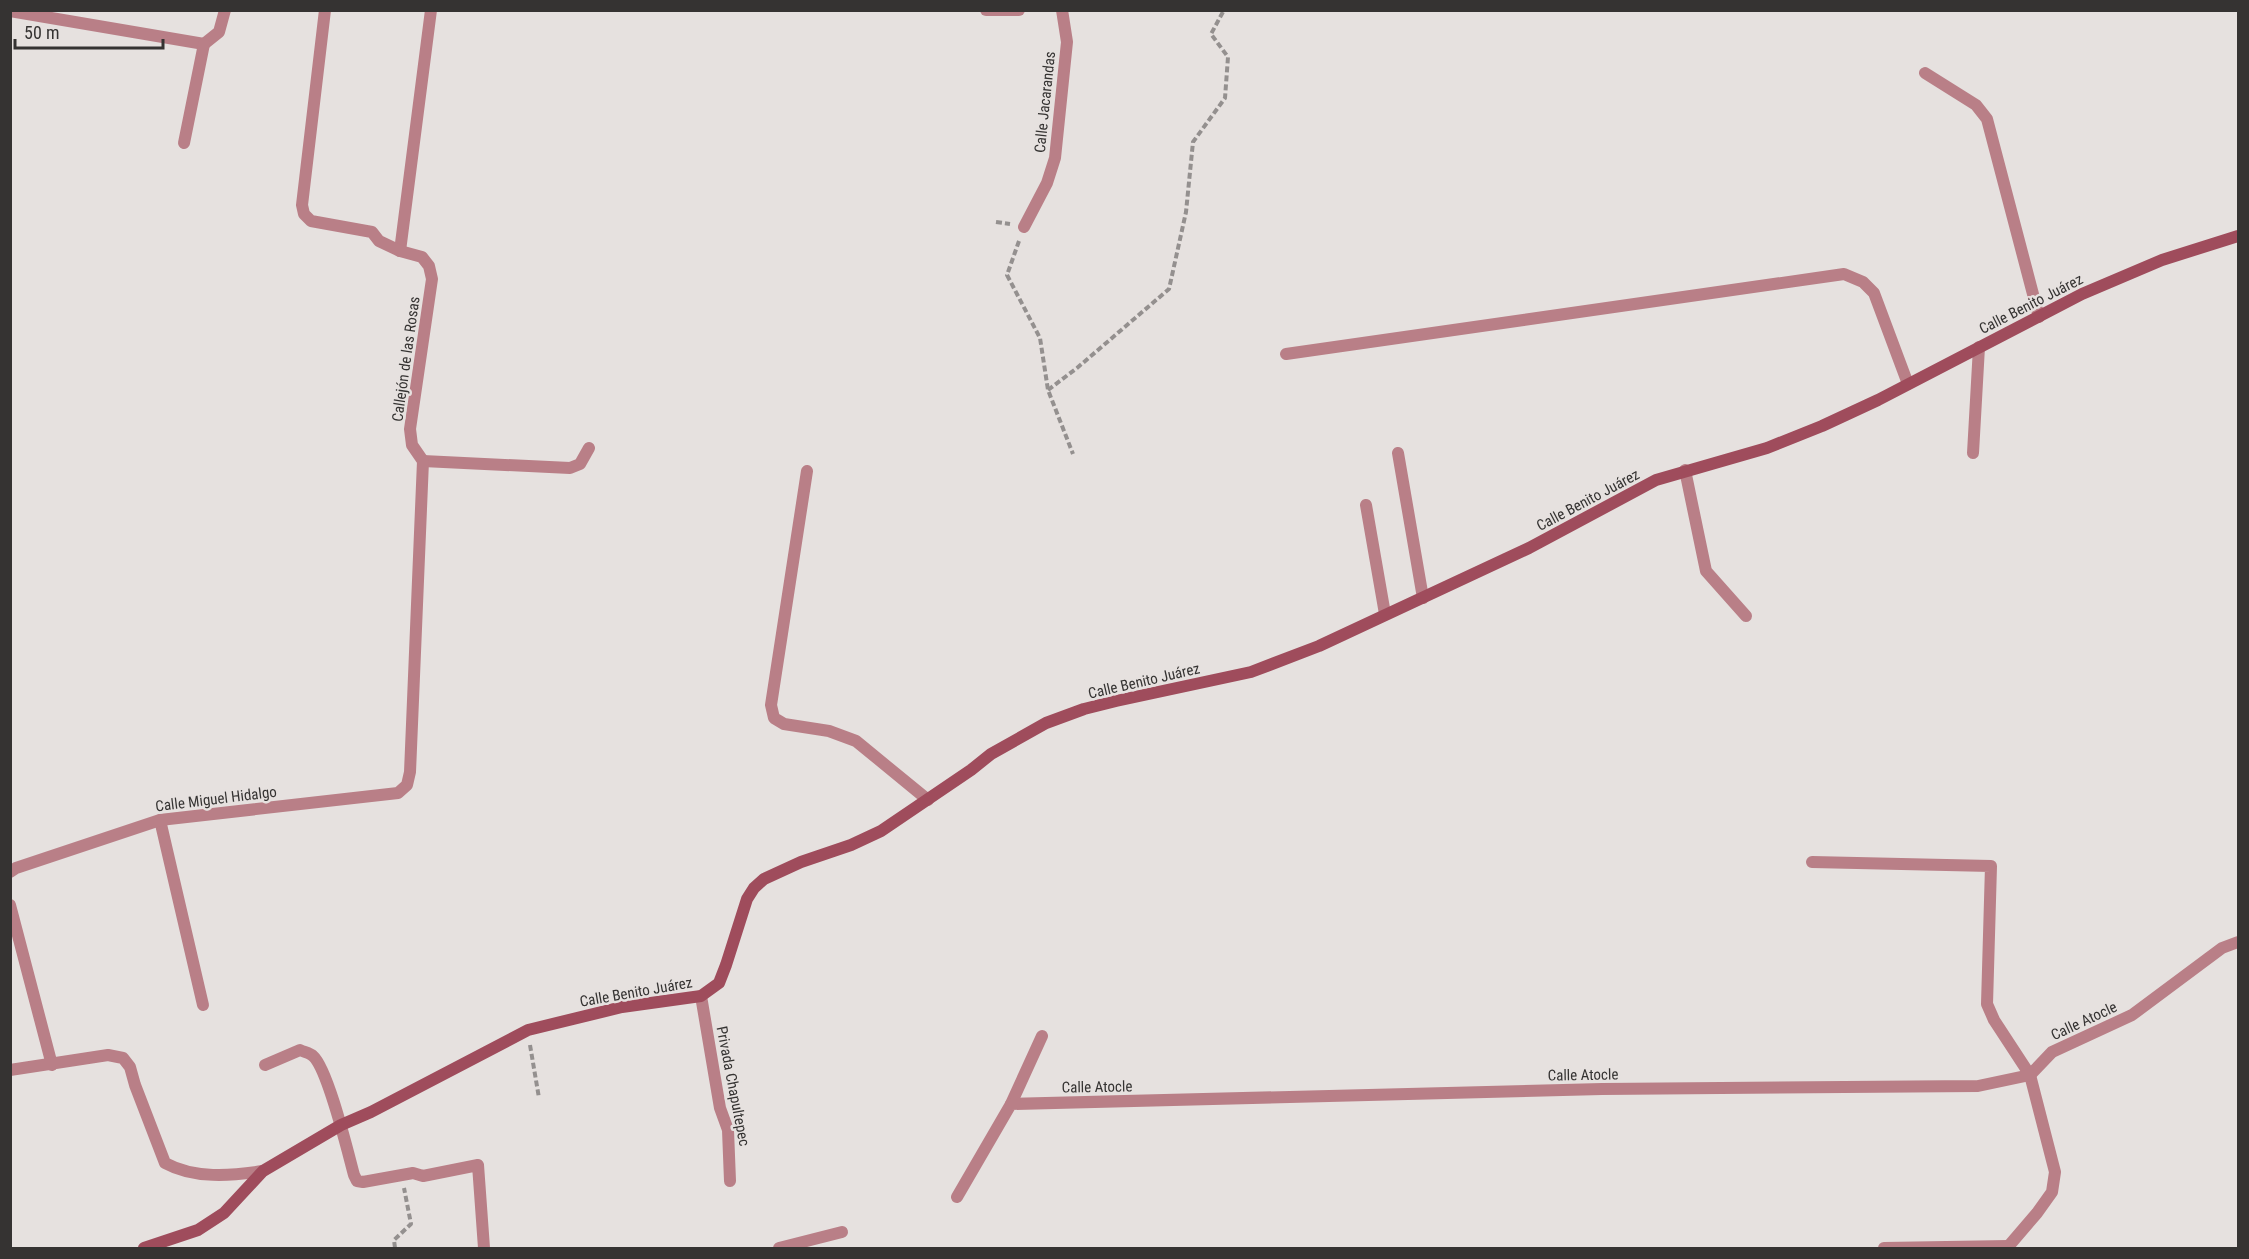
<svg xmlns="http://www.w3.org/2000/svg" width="2249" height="1259" viewBox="0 0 2249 1259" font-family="'Roboto Condensed',sans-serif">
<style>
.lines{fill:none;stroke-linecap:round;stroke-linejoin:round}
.path{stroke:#94908f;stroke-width:4;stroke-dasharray:6 3;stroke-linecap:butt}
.street{stroke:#b97f87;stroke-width:12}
.secondary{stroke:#9f4c5c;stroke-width:12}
.labels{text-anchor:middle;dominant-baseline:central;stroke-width:5;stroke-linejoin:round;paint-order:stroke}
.street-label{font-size:15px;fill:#353332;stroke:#e6e1df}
</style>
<rect width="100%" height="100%" fill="#e6e1df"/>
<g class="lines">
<g class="path">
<path d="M996,222L1010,224"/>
<path d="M1019,241L1007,275L1040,338L1048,390L1073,454"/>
<path d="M1048,390L1077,368L1169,289L1186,212L1193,142L1225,98L1228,57L1211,34L1224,10"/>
<path d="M530,1045L539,1098"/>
<path d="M395,1248L394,1240L411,1224L404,1188"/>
</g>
<g class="street">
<path d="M986,10H1019"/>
<path d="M10,11L204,44"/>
<path d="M204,44L219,32L225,10"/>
<path d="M1925,73L1976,105L1987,119L2039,317"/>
<path d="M184,143L204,44"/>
<path d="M1024,227L1047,183L1055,158L1067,42L1062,10"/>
<path d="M400,251L431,10"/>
<path d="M1286,354L1844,274L1863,282L1874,293L1908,384"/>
<path d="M1398,453L1423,598"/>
<path d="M1973,453L1979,347"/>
<path d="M423,461L570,468L580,464L589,448"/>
<path d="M1685,470L1706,571L1746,616"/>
<path d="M807,471L771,705L774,718L784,724L829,731L856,741L928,800"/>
<path d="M1366,505L1385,614"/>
<path d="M160,820L203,1005"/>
<path d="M1812,862L1991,866L1987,1004L1994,1020L2030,1075L2055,1172L2052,1192L2037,1213L2007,1248"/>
<path d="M10,872L16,868L160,820L398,793L407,785L410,772L423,461L412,445L410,429L432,279L429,266L422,257L400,251L379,241L372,232L311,221L304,214L302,205L325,10"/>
<path d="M10,905L52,1065"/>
<path d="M701,996L720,1108L728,1130L730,1181"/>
<path d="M265,1065L300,1050C304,1052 310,1053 313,1056C328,1069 348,1153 354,1175L357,1181L363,1182L413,1173L423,1176L478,1165L484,1248"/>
<path d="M10,1070L108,1055L123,1058L130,1067L135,1085L165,1163C194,1179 231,1176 263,1171"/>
<path d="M1011,1104L1042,1036"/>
<path d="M957,1197L1011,1104L1602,1089L1978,1086L2030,1075L2052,1052L2132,1015L2222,948L2238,942"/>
<path d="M779,1248L842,1232"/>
<path d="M1884,1248L2009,1246"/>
</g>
<path class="secondary" d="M144,1248L198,1230L224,1213L263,1171L341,1125L371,1112L528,1030L622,1007L701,996L719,983L726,965L747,899L754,888L764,879L801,862L851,845L881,831L971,770L991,754L1046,723L1084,709L1116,701L1251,672L1319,646L1529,548L1656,480L1767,448L1822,426L1878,400L2082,294L2162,260L2238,236"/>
</g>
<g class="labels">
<g class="street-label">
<text transform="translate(1045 102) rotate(-84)">Calle Jacarandas</text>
<text transform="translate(2031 304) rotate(-27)">Calle Benito Juárez</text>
<text transform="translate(406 359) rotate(-82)">Callejón de las Rosas</text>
<text transform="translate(1588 500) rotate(-28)">Calle Benito Juárez</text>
<text transform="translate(1144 681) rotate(-13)">Calle Benito Juárez</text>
<text transform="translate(216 799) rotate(-7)">Calle Miguel Hidalgo</text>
<text transform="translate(636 992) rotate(-10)">Calle Benito Juárez</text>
<text transform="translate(2084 1021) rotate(-25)">Calle Atocle</text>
<text transform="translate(1583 1075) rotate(-1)">Calle Atocle</text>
<text transform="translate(733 1086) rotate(79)">Privada Chapultepec</text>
<text transform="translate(1097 1087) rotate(-1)">Calle Atocle</text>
</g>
</g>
<rect width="2249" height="1259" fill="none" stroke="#353332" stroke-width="24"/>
<path d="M15 39v9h148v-9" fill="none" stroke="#353332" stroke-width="3"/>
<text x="24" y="39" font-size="18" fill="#353332" stroke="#e6e1df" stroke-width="4.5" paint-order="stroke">50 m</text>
</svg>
